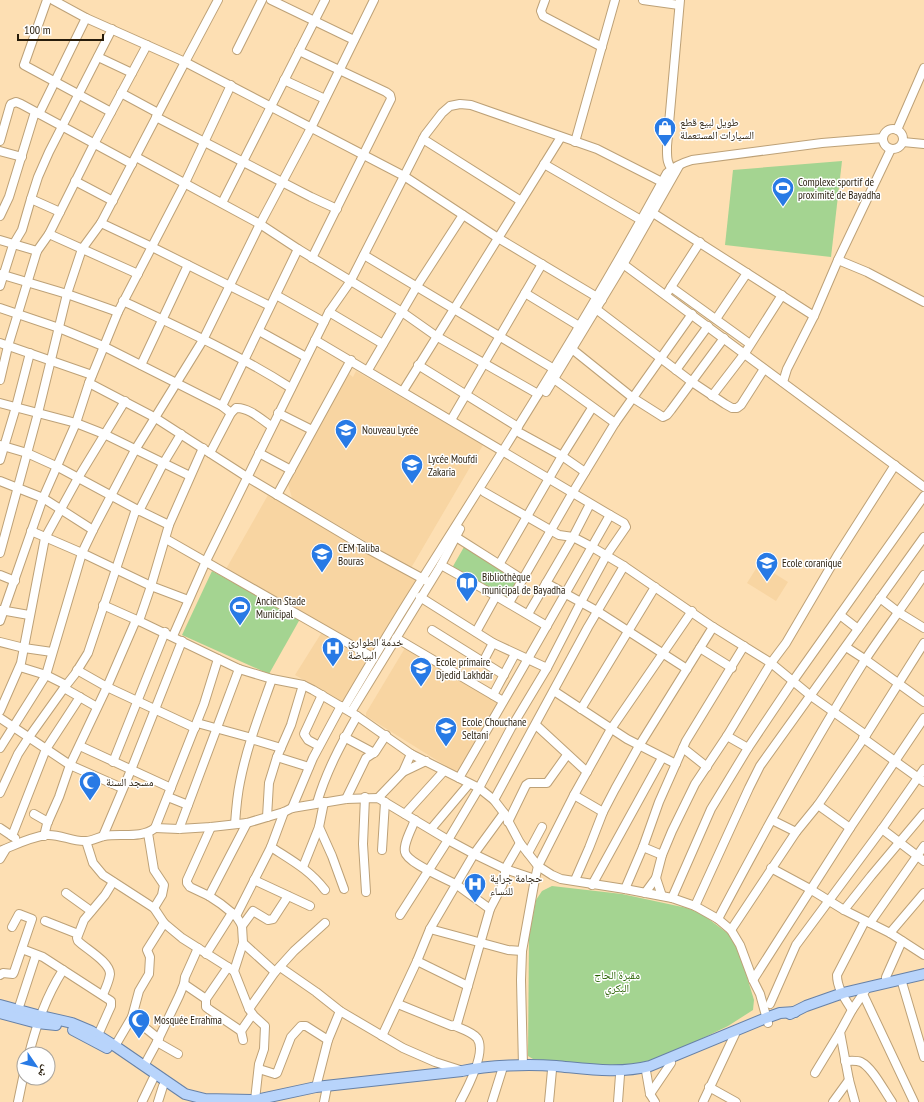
<svg xmlns="http://www.w3.org/2000/svg" width="924" height="1102" viewBox="0 0 924 1102" font-family="'PT Sans Narrow','Noto Naskh Arabic',sans-serif">
<style>
.built{fill:#f8d5a2}
.green{fill:#a4d491}
.lines{fill:none;stroke-linecap:round;stroke-linejoin:round}
.minor-casing{stroke:#bda177;stroke-width:10}
.major-casing{stroke:#6781a6;stroke-width:12}
.minor{stroke:#fff;stroke-width:8}
.major{stroke:#b8d4fb;stroke-width:10}
.labels{text-anchor:middle;dominant-baseline:central;stroke-width:3;stroke-linejoin:round;paint-order:stroke}
.poi-label{font-size:11px;fill:#271c0b;stroke:#fff;text-anchor:start}
.park-label{font-size:11px;fill:#2a6203;stroke:#fff}
</style>
<rect width="100%" height="100%" fill="#fddfb3"/>
<g class="built">
<path d="M356,371L483,445L411,568L292,498L287,481L349,374L353,377Z"/>
<path d="M268,495L417,580L374,653L226,569Z"/>
<path d="M759,564L788,582L776,601L747,583Z"/>
<path d="M322,632L370,660L342,702L295,675Z"/>
<path d="M405,648L501,704L462,770L454,771L366,716V713Z"/>
</g>
<g class="green">
<path d="M842,161L831,257L725,245L733,170Z"/>
<path d="M464,547L518,579L507,597L496,591L494,594L452,568Z"/>
<path d="M212,571L300,619L269,674L182,635Z"/>
<path d="M552,886L622,894L687,908L702,914L730,935L737,944L754,1000L753,1010L728,1026L647,1065L622,1068L533,1059L528,1056L529,937L536,900L542,891Z"/>
</g>
<g class="lines">
<g class="minor-casing">
<g id="minor">
<path d="M47,0L24,65L111,112"/>
<path d="M53,0L86,18L185,62L218,0"/>
<path d="M271,0L354,40"/>
<path d="M545,0L541,11L543,16L602,47"/>
<path d="M643,0L679,5"/>
<path d="M237,50L262,0"/>
<path d="M299,51L386,92L390,95L391,99L312,258"/>
<path d="M98,57L132,73"/>
<path d="M284,80L325,99"/>
<path d="M121,93L158,113"/>
<path d="M39,114L86,18"/>
<path d="M156,117L311,197L337,209"/>
<circle cx="893" cy="139" r="10"/>
<path d="M897,130L924,68"/>
<path d="M423,139L521,201"/>
<path d="M0,141L10,106L11,104L16,102L21,104L132,164"/>
<path d="M575,142L615,0"/>
<path d="M903,142L924,144"/>
<path d="M0,151L22,157"/>
<path d="M136,157L260,224L298,249L402,312L436,336L538,394"/>
<path d="M544,164L641,220"/>
<path d="M675,172C666,165 667,156 667,146L680,0"/>
<path d="M75,181L113,201"/>
<path d="M31,199L60,212"/>
<path d="M222,203L325,0"/>
<path d="M653,213L814,316"/>
<path d="M0,216L9,197L35,112"/>
<path d="M101,223L152,247L270,306"/>
<path d="M49,234L138,274"/>
<path d="M0,240L37,251"/>
<path d="M364,255L554,369"/>
<path d="M838,260L867,272L924,302"/>
<path d="M619,261L924,487"/>
<path d="M0,274L67,294L118,312"/>
<path d="M0,286L13,245L22,230L31,199L38,177L49,152L112,29"/>
<path d="M671,287L700,242"/>
<path d="M525,293L579,326"/>
<path d="M276,295L324,322"/>
<path d="M666,295L671,287L750,344"/>
<path d="M123,301C180,328 238,354 291,388"/>
<path d="M0,308L59,328L103,346L222,406L231,413"/>
<path d="M596,309L692,382L725,404L732,408H737L741,405L764,369"/>
<path d="M329,312L383,344"/>
<path d="M716,319L747,273"/>
<path d="M259,331L306,357"/>
<path d="M315,340L610,515L624,523L626,527L606,556L581,602L547,668L511,728L479,788L448,840L400,915"/>
<path d="M0,343L92,375"/>
<path d="M572,349L633,398L663,417L667,415L671,410L724,338"/>
<path d="M141,365L188,265"/>
<path d="M418,365L518,427"/>
<path d="M368,370L417,286L463,215"/>
<path d="M676,370L708,326"/>
<path d="M0,380L8,346L37,251L49,234L94,144L147,45"/>
<path d="M783,382L787,369L814,316L838,260L891,149"/>
<path d="M89,383L154,417L247,477L368,549L427,581"/>
<path d="M403,391L561,137"/>
<path d="M546,392L624,263L679,166"/>
<path d="M712,396L745,353L782,295"/>
<path d="M0,403L76,423L104,434L190,476"/>
<path d="M222,406L298,249"/>
<path d="M278,413L312,430"/>
<path d="M451,420L542,264"/>
<path d="M615,423L692,314"/>
<path d="M520,433L562,456L585,472"/>
<path d="M0,445L27,453L58,467L136,509L169,525L151,586L139,621L239,669L272,679L303,685L313,690L357,716L411,754L479,788L494,800L504,813L520,843L538,866L552,875L561,879L625,889L672,898L695,906L718,919L731,930L740,945L753,980L760,994L768,1023"/>
<path d="M210,453L231,413L236,408C248,407 261,419 271,426"/>
<path d="M259,453L291,470"/>
<path d="M0,460L16,407L30,353"/>
<path d="M0,481L43,498L93,530"/>
<path d="M484,492L559,535L573,537L592,547L624,566L713,627L771,663L811,696L866,735L818,805L796,832L731,930"/>
<path d="M277,495L351,360"/>
<path d="M139,511L163,464L181,434"/>
<path d="M169,525L203,448"/>
<path d="M31,531L82,553L151,586L188,600"/>
<path d="M456,537L522,579"/>
<path d="M166,539L374,658"/>
<path d="M0,553L38,413L67,294L82,249L101,223L185,62L404,176L498,238L602,300"/>
<path d="M500,563L562,456L592,408"/>
<path d="M441,565L496,596"/>
<path d="M0,575L15,581"/>
<path d="M546,583L597,611L687,669"/>
<path d="M420,597L493,643L547,668"/>
<path d="M880,598L898,612L924,628"/>
<path d="M509,603L573,492L615,423L554,379"/>
<path d="M103,605L139,621"/>
<path d="M0,610L29,615"/>
<path d="M528,614L573,537L590,504"/>
<path d="M840,615L858,629"/>
<path d="M0,621L43,498L76,423L89,383L118,312L185,183L231,85"/>
<path d="M432,630L504,675"/>
<path d="M476,632L496,596L547,626"/>
<path d="M173,636L206,561L329,312L350,282L425,135L442,113L450,106L460,104L471,105L597,149L662,182"/>
<path d="M396,638L503,701"/>
<path d="M0,642L24,648L52,652"/>
<path d="M846,647L866,660L924,702"/>
<path d="M700,648L732,668"/>
<path d="M483,662L493,643"/>
<path d="M20,667L46,675L66,685"/>
<path d="M77,670L107,687L195,728"/>
<path d="M64,688L97,707"/>
<path d="M554,691L627,739L676,764"/>
<path d="M493,695L515,654"/>
<path d="M344,708C367,669 390,630 414,592C501,454 589,317 667,173C674,166 682,163 692,160L822,143L883,138"/>
<path d="M581,709L655,587"/>
<path d="M0,711L21,663L45,538L78,478L125,401"/>
<path d="M351,712L441,565L460,529"/>
<path d="M0,718L70,765L122,788"/>
<path d="M197,723L252,738"/>
<path d="M536,725L587,772"/>
<path d="M866,735L924,643"/>
<path d="M727,736L748,748"/>
<path d="M344,737L374,753"/>
<path d="M863,738L924,782"/>
<path d="M251,739L281,748"/>
<path d="M80,746L171,788"/>
<path d="M319,746L308,740L304,734L322,695"/>
<path d="M0,748L46,675L82,553L93,530L135,450L203,340L260,224L311,128L374,0"/>
<path d="M683,748L707,767"/>
<path d="M277,757L309,767"/>
<path d="M113,762L165,632"/>
<path d="M403,772L426,761"/>
<path d="M459,778C510,691 560,603 610,515"/>
<path d="M0,793L18,754L29,737L64,688L75,674L88,653L136,509"/>
<path d="M574,795L603,812"/>
<path d="M168,797L188,805"/>
<path d="M365,797L363,844L366,892"/>
<path d="M378,798L403,772L411,754"/>
<path d="M346,799L366,758L375,752L386,735"/>
<path d="M494,800L588,627L624,566"/>
<path d="M317,803C326,772 341,744 357,716"/>
<path d="M818,805L850,828"/>
<path d="M292,808L313,758L341,706"/>
<path d="M34,814L48,822"/>
<path d="M405,814L444,771"/>
<path d="M267,817L269,783L277,757L291,725L303,685"/>
<path d="M415,820C412,828 403,844 405,852C407,863 447,879 457,885C468,893 479,901 490,909"/>
<path d="M772,820L796,832"/>
<path d="M508,822L526,785L529,783H547L567,755"/>
<path d="M235,824C236,810 237,796 240,782C247,746 260,713 272,679"/>
<path d="M211,827L187,880V883L190,887L209,896L221,904L236,916L240,922L242,926L243,943L234,971L249,1009L254,1016L265,1026L264,1049L259,1064L255,1100"/>
<path d="M319,827L332,856L344,889"/>
<path d="M0,828L15,838"/>
<path d="M155,828L179,829L211,827L247,823L284,812L292,808L346,799L378,798L448,840L474,854L505,869L535,879"/>
<path d="M179,829L239,669"/>
<path d="M431,829L469,784"/>
<path d="M882,829L924,861"/>
<path d="M148,833L154,870L164,885L162,895L154,908"/>
<path d="M12,836L46,749L80,697"/>
<path d="M44,836L47,824L59,797L70,765L107,687L136,620"/>
<path d="M103,836L131,770L182,641"/>
<path d="M86,841L93,863L103,875L154,908L164,923L182,938L234,971"/>
<path d="M271,847C291,860 310,870 325,890"/>
<path d="M643,847L662,855"/>
<path d="M382,850L385,802"/>
<path d="M0,851C15,845 30,837 47,835C60,834 73,842 86,841C93,841 98,837 104,836C121,833 141,839 155,828L204,704L218,659"/>
<path d="M528,853L542,827"/>
<path d="M0,859L6,849"/>
<path d="M303,867L319,827L324,802"/>
<path d="M771,868L810,889L844,910L890,933L924,955"/>
<path d="M656,878L662,896"/>
<path d="M254,880L310,906"/>
<path d="M575,880L589,848L603,812L615,789L639,746L713,627"/>
<path d="M592,885L662,758"/>
<path d="M625,889L643,847L659,802L686,741L744,646"/>
<path d="M66,893L91,911"/>
<path d="M645,893L656,878L662,855L672,831L695,784L727,736L771,663L786,643L837,556L895,465"/>
<path d="M209,896L247,823"/>
<path d="M672,898L711,809L748,748L793,681L924,496"/>
<path d="M695,906L749,788L760,766L924,537"/>
<path d="M844,910L871,876L924,813"/>
<path d="M236,916L271,847L284,812"/>
<path d="M718,919C764,832 812,744 865,660C884,631 905,604 924,575"/>
<path d="M45,921L78,934"/>
<path d="M870,923L924,846"/>
<path d="M242,926L253,911L268,920L273,919L288,896"/>
<path d="M430,929L508,950L522,951"/>
<path d="M890,933L924,893"/>
<path d="M243,943L275,972"/>
<path d="M22,949L43,957L111,1001V1006L98,1035"/>
<path d="M206,954L232,913"/>
<path d="M417,961L468,986"/>
<path d="M280,967L316,992L340,1011L403,1048L435,1062L460,1070"/>
<path d="M0,975L3,973L13,974L14,972L32,919L19,914L12,927"/>
<path d="M886,977L902,941"/>
<path d="M901,979L924,1057"/>
<path d="M753,980L850,828L924,718"/>
<path d="M184,984L206,999V1007L210,1010L241,1031L252,1015"/>
<path d="M863,994L914,1102"/>
<path d="M103,995C105,989 109,982 110,974C110,962 86,949 78,941L77,938L84,920L105,895L113,882"/>
<path d="M206,999L228,967"/>
<path d="M398,1004L452,1026L457,1024L490,909L502,886L505,876V869L520,843"/>
<path d="M770,1004L796,945L882,829L924,769"/>
<path d="M249,1009L275,972L294,951L325,923"/>
<path d="M18,1010L36,955"/>
<path d="M852,1010C845,999 837,988 837,975L865,921"/>
<path d="M132,1017L159,1039"/>
<path d="M455,1026C462,1029 472,1032 477,1038C487,1051 467,1089 460,1102"/>
<path d="M241,1031L243,1040"/>
<path d="M382,1036L417,961L430,929L474,854L504,813"/>
<path d="M157,1042L178,1054"/>
<path d="M115,1046L132,1017L139,991L149,974L150,957L147,950L164,923"/>
<path d="M29,1054C37,1023 46,997 63,970"/>
<path d="M845,1061C850,1061 856,1060 861,1062C873,1068 884,1091 892,1102"/>
<path d="M144,1066L157,1042L179,996L184,984L185,977L198,948"/>
<path d="M523,1066L521,980L522,951L535,879L538,866L574,795L611,729L692,611"/>
<path d="M259,1069L275,1074L277,1073L291,1037L301,1026H306L328,1040"/>
<path d="M646,1071L650,1094L655,1102"/>
<path d="M815,1073L840,1032"/>
<path d="M316,1087L328,1040L340,1011"/>
<path d="M709,1087L736,1102"/>
<path d="M650,1094L671,1063"/>
<path d="M18,1102L24,1073"/>
<path d="M142,1102L153,1079"/>
<path d="M158,1102L163,1086"/>
<path d="M324,1102L327,1087"/>
<path d="M492,1102L503,1067"/>
<path d="M549,1102L552,1070"/>
<path d="M618,1102L620,1075"/>
<path d="M703,1102L735,1034"/>
<path d="M833,1102L849,1080"/>
<path d="M855,1102L849,1080L840,1032L852,1010L867,988"/>
</g>
</g>
<g class="major-casing">
<g id="major">
<path d="M0,1005L37,1015L72,1023L91,1031L115,1046L185,1094L205,1099L251,1100"/>
<path d="M0,1013L37,1023L56,1025"/>
<path d="M790,1014L806,1006L843,993L924,974"/>
<path d="M73,1030L107,1048"/>
<path d="M246,1102L316,1087L462,1071C489,1065 529,1064 556,1066C588,1069 619,1074 650,1066L766,1018L780,1013L795,1012"/>
</g>
</g>
<use href="#minor" class="minor"/>
<use href="#major" class="major"/>
</g>
<defs>
<g id="shop-pin" transform="scale(1.15)"><path d="M0 17L-7.5 6A9.5 9.5 0 1 1 7.5 6Z" fill="#287ae5" stroke="#fff"/><path d="M-5-2.5h2.3a2.7 3.5 0 0 1 5.4 0H5L5.5 6h-11ZM-1.5-2.5h3a1.5 2.3 0 0 0-3 0Z" fill="#fff"/></g>
<g id="stadium-pin" transform="scale(1.15)"><path d="M0 17L-7.5 6A9.5 9.5 0 1 1 7.5 6Z" fill="#287ae5" stroke="#fff"/><path d="M0-5a6.5 5 0 1 0 0 10a6.5 5 0 1 0 0-10ZM-3.5-1.8h7v3.6h-7Z" fill="#fff"/></g>
<g id="school-pin" transform="scale(1.15)"><path d="M0 17L-7.5 6A9.5 9.5 0 1 1 7.5 6Z" fill="#287ae5" stroke="#fff"/><path d="M0-5L7-2L0 1L-7-2ZM-4 1L0 2.5L4 1V4Q0 6-4 4Z" fill="#fff"/></g>
<g id="library-pin" transform="scale(1.15)"><path d="M0 17L-7.5 6A9.5 9.5 0 1 1 7.5 6Z" fill="#287ae5" stroke="#fff"/><path d="M-6-4Q-3-5.5-.7-3.5V5Q-3 3-6 4ZM6-4Q3-5.5 .7-3.5V5Q3 3 6 4Z" fill="#fff"/></g>
<g id="hospital-pin" transform="scale(1.15)"><path d="M0 17L-7.5 6A9.5 9.5 0 1 1 7.5 6Z" fill="#287ae5" stroke="#fff"/><path d="M-5-5h3v3.5h4V-5h3V5h-3V1.5h-4V5h-3Z" fill="#fff"/></g>
<g id="mosque-pin" transform="scale(1.15)"><path d="M0 17L-7.5 6A9.5 9.5 0 1 1 7.5 6Z" fill="#287ae5" stroke="#fff"/><path d="M3.5-4.9A6 6 0 1 0 3.5 4.9A5 5 0 1 1 3.5-4.9Z" fill="#fff"/></g>
</defs>
<g fill-rule="evenodd">
<use href="#shop-pin" x="665" y="128"/>
<use href="#stadium-pin" x="783" y="188"/>
<use href="#school-pin" x="346" y="430"/>
<use href="#school-pin" x="412" y="465"/>
<use href="#school-pin" x="322" y="554"/>
<use href="#school-pin" x="767" y="563"/>
<use href="#library-pin" x="467" y="583"/>
<use href="#stadium-pin" x="240" y="607"/>
<use href="#hospital-pin" x="333" y="648"/>
<use href="#school-pin" x="421" y="668"/>
<use href="#school-pin" x="446" y="728"/>
<use href="#mosque-pin" x="90" y="782"/>
<use href="#hospital-pin" x="475" y="884"/>
<use href="#mosque-pin" x="139" y="1020"/>
</g>
<g class="labels">
<g class="poi-label">
<text x="680" y="122">طويل لبيع قطع<tspan x="680" dy="13">السيارات المستعملة</tspan></text>
<text x="798" y="182">Complexe sportif de<tspan x="798" dy="13">proximité de Bayadha</tspan></text>
<text x="362" y="430">Nouveau Lycée</text>
<text x="428" y="459">Lycée Moufdi<tspan x="428" dy="13">Zakaria</tspan></text>
<text x="338" y="548">CEM Taliba<tspan x="338" dy="13">Bouras</tspan></text>
<text x="782" y="563">Ecole coranique</text>
<text x="482" y="577">Bibliothèque<tspan x="482" dy="13">municipal de Bayadha</tspan></text>
<text x="256" y="601">Ancien Stade<tspan x="256" dy="13">Municipal</tspan></text>
<text x="348" y="642">خدمة الطوارئ<tspan x="348" dy="13">البياضة</tspan></text>
<text x="436" y="662">Ecole primaire<tspan x="436" dy="13">Djedid Lakhdar</tspan></text>
<text x="462" y="722">Ecole Chouchane<tspan x="462" dy="13">Seltani</tspan></text>
<text x="106" y="782">مسجد السنة</text>
<text x="490" y="878">حجامة جراية<tspan x="490" dy="13">للنساء</tspan></text>
<text x="154" y="1020">Mosquée Errahma</text>
</g>
<g class="park-label">
<text x="617" y="975">مقبرة الحاج<tspan x="617" dy="13">البكري</tspan></text>
</g>
</g>
<g transform="translate(36 1066) rotate(124)"><circle r="19" fill="#ffffff" stroke="#a9a49d"/>
<path d="M0-3L7 15L0 10L-7 15Z" fill="#287ae5"/>
<text y="-6" font-size="11" font-weight="bold" text-anchor="middle" fill="#271c0b">ش</text>
</g>
<path d="M18 34v6h85v-6" fill="none" stroke="#271c0b" stroke-width="2"/>
<text x="24" y="34" font-size="12" fill="#271c0b" stroke="#ffffff" stroke-width="3" paint-order="stroke">100 m</text>
</svg>
